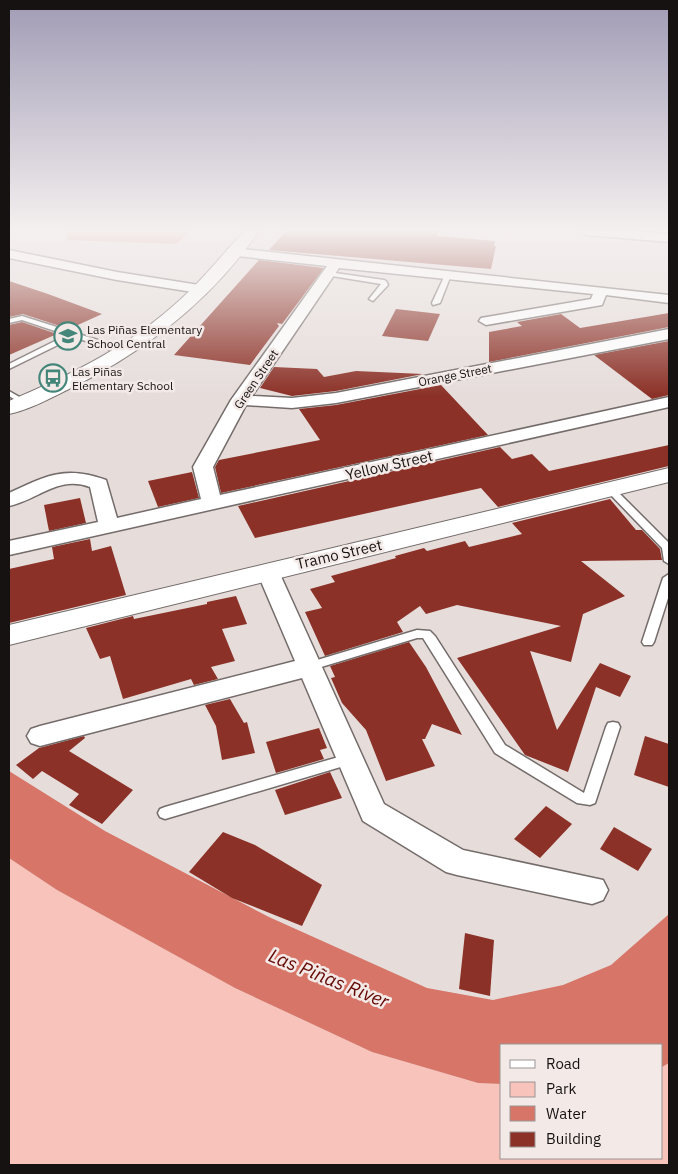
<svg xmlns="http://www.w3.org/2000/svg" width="678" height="1174" viewBox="0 0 678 1174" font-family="'IBM Plex Sans',sans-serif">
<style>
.green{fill:#f7c3bb}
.water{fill:#d77668}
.building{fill:#8b3127}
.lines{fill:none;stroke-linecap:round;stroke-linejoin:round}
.service-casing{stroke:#746c6a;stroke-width:3}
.minor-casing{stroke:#746c6a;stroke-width:3}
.tertiary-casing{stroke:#746c6a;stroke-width:2}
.secondary-casing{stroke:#746c6a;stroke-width:2}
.service{fill:#fff;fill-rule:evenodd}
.minor{fill:#fff;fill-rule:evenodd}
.tertiary{fill:#fff;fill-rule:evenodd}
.secondary{fill:#fff;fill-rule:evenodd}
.labels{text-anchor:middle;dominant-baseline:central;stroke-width:5;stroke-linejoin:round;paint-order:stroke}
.far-poi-label{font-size:12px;fill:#151211;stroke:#f3eae8;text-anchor:start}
.far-street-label{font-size:12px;fill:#151211;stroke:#f3eae8}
.street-label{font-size:15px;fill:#151211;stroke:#f3eae8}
.near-water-label{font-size:19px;font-style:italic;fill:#640804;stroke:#f3eae8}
</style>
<rect width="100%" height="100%" fill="#e6dddb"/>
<path class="green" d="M9,858L57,890L235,988L372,1052L478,1083L502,1084V1158H662V1067L669,1063V1165H9Z"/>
<g class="water">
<path d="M65,231H191L176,244L68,240Z"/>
<path d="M9,771L105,831L269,917L427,988L493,1000L563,985L611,965L669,914V1063L662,1067V1045H502V1084L478,1083L372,1052L235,988L57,890L9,858Z"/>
</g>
<g class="building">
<path d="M286,231H439L437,236L495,241L494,246H496L491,269L269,250Z"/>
<path d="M259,260L324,268L282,324L277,323L279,326L250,365L174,355Z"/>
<path d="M9,281L48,294L102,314L69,329L23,314L9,317Z"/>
<path d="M396,309L440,314L428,341L382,336Z"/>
<path d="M669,313V327L489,362V332L522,326L517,322L561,314L580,328Z"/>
<path d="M22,322L57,334L9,355V325Z"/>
<path d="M669,341V395L652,399L594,355Z"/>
<path d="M274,367L317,369L324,377L356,371L423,374L336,391L292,396L260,388Z"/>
<path d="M441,385L488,435L221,493L215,467L219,460L320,440L299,409L336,405Z"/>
<path d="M669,445V466L498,507L481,488L255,538L238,506L500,447L512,459L532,454L549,471Z"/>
<path d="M192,472L199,498L158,507L148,481Z"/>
<path d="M80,498L86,523L49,531L44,505Z"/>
<path d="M610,499L636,530H642L660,549L662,560L581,561L625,596L583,614L571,662L530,651L557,730L600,663L631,676L620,697L596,687L568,772L525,755L457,658L561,626L457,605L426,614L420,606L397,622L403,632L325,656L305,612L322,608L310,589L335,582L331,576L396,558L395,556L424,548L427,551L465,541L469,547L522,534L512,523Z"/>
<path d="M90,539L92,551L111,546L126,595L9,623V569L54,559L52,547Z"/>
<path d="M236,596L247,624L222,629L235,661L211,667L218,679L194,685L191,679L123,699L110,656L100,659L86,628L133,616L134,619L207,604V602Z"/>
<path d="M409,642L426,667L462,735L432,724L425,739H422L435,766L386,781L366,730L342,703L331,678L335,677L330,666Z"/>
<path d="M230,699L244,723L247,722L255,753L222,760L216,726L205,705Z"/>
<path d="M319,728L327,748L320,750L324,759L276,773L266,742Z"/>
<path d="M84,736L85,738L69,751L133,790L102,824L69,805L79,794L42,771L33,779L16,765L39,748Z"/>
<path d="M645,736L669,744V787L634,775Z"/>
<path d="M330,772L342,798L285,815L275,790Z"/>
<path d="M546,806L572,824L540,858L514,839Z"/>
<path d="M614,827L652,849L638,871L600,849Z"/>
<path d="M223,832L255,845L322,885L302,926L232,898L189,872Z"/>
<path d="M465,933L494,940L490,996L459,989Z"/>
</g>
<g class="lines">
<g class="service-casing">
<g id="service">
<path d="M328,272L384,280L386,281L388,285L373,301L369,299L381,284L326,275V273Z"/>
<path d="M448,273L451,275L440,303L433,305L432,303L445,275Z"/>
<path d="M22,316L129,350L130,352L123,354L74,337L9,369V364L67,335L22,320L9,323V319Z"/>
<path d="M9,391L28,402L24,405L9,396Z"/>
<path d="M610,486L613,487L669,543V564L664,561L662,548L607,491L605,489Z"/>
<path d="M669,574V595L654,642L652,645H644L642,642L663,578Z"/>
<path d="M417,630L430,631L435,636L505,745L584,793L606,727L608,723L613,722L618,723L620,727L595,803L590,805L577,803L495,753L423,638H417L308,671L304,670L302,667L304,664Z"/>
<path d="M349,754L354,755L356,759L354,763L165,819L160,817L158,813L160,809L165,807Z"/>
</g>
</g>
<g class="minor-casing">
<g id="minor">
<path d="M581,231H634L669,234V242L587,235Z"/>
<path d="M233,248L669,295V303L606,295L602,305L486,325L479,321L481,318L591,299L593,294L339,268L252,396L292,398L336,393L669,329V339L336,403L292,408L246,405L213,467L220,495L669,397V407L9,555V541L98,522L90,487C58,475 38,500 9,506V493C45,476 66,465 106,480L117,518L201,499L193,467L231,400L327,266L228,255L227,252L228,249Z"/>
<path d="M9,250L117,272L199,285L206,289L199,293L117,280L9,258Z"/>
<path d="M268,565L276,567L279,572L384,804L463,850L603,880L608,890L603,900L592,904L457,875L446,872L363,821L302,678L40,746L31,743L27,736L31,729L40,726L295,661L257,572L260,567Z"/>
</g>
</g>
<g class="tertiary-casing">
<path id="tertiary" d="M669,468V482L9,645V625Z"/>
</g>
<g class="secondary-casing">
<path id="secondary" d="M244,231H259C210,302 142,354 65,391C47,400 28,410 9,414V401C71,375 132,345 182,298C204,278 223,254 244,231Z"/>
</g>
<use href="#service" class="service"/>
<use href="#minor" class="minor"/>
<use href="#tertiary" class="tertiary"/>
<use href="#secondary" class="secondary"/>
</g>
<linearGradient id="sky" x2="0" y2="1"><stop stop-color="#a19bb5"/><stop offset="0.58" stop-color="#f4f0ef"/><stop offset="1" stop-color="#f4f0ef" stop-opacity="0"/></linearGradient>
<rect width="678" height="396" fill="url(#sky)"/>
<defs>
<g id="school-ring" transform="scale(1.4375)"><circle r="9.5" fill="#f3eae8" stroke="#44877a" stroke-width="1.5"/><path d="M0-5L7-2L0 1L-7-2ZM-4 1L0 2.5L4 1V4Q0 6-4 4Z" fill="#44877a"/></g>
<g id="bus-ring" transform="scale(1.4375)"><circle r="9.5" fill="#f3eae8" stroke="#44877a" stroke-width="1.5"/><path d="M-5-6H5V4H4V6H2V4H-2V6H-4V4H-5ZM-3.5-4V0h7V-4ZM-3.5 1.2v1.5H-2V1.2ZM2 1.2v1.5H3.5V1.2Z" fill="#44877a"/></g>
</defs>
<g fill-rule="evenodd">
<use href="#school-ring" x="68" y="336"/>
<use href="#bus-ring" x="53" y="378"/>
</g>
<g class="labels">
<g class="far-poi-label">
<text x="87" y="329">Las Piñas Elementary<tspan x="87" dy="14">School Central</tspan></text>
<text x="72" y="371">Las Piñas<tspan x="72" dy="14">Elementary School</tspan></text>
</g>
<g class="far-street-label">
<text transform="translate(455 375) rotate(-11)">Orange Street</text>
<text transform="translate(256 379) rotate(-56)">Green Street</text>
</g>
<g class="street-label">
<text transform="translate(389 465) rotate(-13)">Yellow Street</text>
<text transform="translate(339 554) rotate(-13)">Tramo Street</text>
</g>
<g class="near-water-label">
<text transform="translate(329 978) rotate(22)">Las Piñas River</text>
</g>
</g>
<rect width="678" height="1174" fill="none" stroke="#151211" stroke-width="20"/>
<rect x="500" y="1044" width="162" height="115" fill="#f3eae8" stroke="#9a9492"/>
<rect x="510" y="1060" width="25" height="8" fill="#ffffff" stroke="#9a9492"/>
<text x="546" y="1069" font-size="15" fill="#151211">Road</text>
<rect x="510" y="1082" width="25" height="15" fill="#f7c3bb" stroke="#9a9492"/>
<text x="546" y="1094" font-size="15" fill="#151211">Park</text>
<rect x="510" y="1106" width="25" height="15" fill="#d77668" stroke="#9a9492"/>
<text x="546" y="1119" font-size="15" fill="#151211">Water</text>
<rect x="510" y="1132" width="25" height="15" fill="#8b3127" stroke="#9a9492"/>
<text x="546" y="1144" font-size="15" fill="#151211">Building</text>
</svg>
